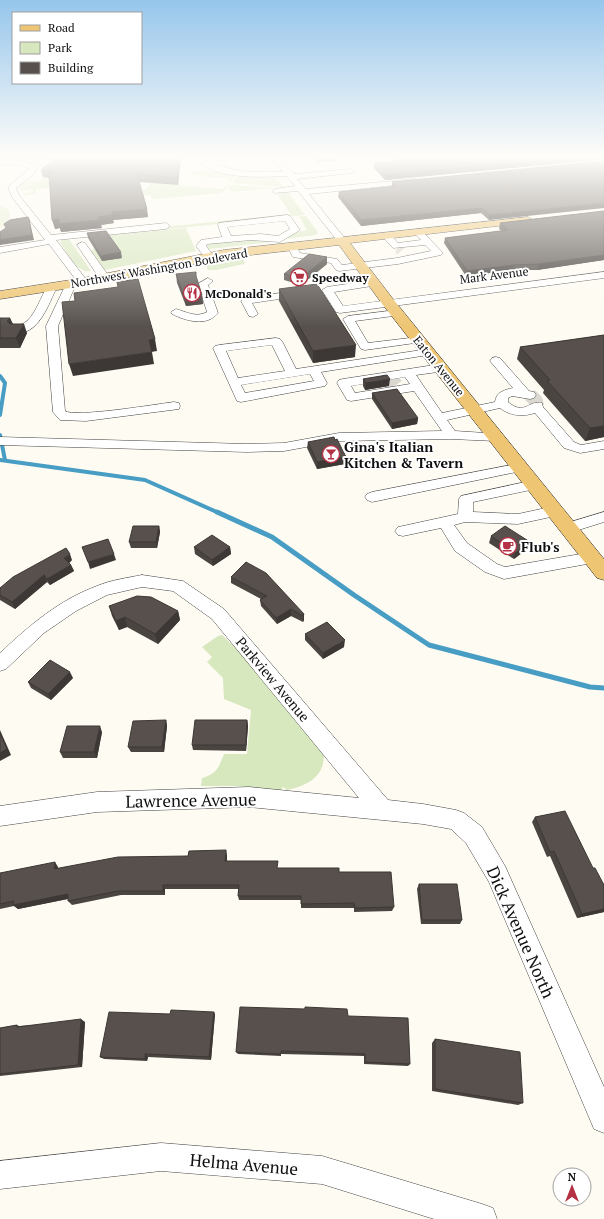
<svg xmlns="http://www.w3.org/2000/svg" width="604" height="1219" viewBox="0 0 604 1219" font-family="'PT Serif',serif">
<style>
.green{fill:#d7e7be}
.pitch{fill:#e6eecf}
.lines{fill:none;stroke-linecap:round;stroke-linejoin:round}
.stream-far1{stroke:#479dc3;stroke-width:4}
.stream{stroke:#479dc3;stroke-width:5}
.minor-tunnel-far2{stroke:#dad8d0;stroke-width:8;stroke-dasharray:8 4;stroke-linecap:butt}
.minor-tunnel-far1{stroke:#dad8d0;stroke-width:10;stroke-dasharray:10 5.5;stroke-linecap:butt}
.minor-tunnel{stroke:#dad8d0;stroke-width:14;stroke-dasharray:14 6;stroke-linecap:butt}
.minor-casing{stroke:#424242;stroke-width:1}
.major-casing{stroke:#202020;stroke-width:1}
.minor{fill:#fff;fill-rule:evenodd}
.major{fill:#eec573;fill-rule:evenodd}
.wall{fill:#4b4541}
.shaded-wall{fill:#3d3835}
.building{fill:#57504c;stroke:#3d3835}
.labels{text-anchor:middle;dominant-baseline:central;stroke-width:4;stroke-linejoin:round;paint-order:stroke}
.far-street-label{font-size:12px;fill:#0f0f0f;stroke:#fff}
.far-poi-label{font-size:12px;font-weight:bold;fill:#0f0f0f;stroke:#fff;text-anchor:start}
.poi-label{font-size:14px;font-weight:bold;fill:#0f0f0f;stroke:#fff;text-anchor:start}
.street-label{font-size:14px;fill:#0f0f0f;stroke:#fff}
.near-street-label{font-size:17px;fill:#0f0f0f;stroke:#fff}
</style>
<rect width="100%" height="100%" fill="#fefbf2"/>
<g class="green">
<path d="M198,170H210L236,175L230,183H228L230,179L192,175L191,173Z"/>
<path d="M238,176L275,178L278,180L283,187L232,183Z"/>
<path d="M45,178L55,179L51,188L36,189V194L24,195L22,194L33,192L32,189L21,191L19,187L44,182L20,186C27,178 38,184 45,178Z"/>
<path d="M152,183L223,189L227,185H229L222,193L156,199H153L150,195H142L141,193Z"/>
<path d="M231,185H233L275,188L233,192L228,188Z"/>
<path d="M287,191L305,215L113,235L186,228L196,251L100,271L86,251L95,249L103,261L108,235L69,239L91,271C77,274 67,253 60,243L61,240L66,237L291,214L276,193H269Z"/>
<path d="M306,216L318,232L316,235L284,239L294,233L307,230L300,218L297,217Z"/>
<path d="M270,239L271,242L209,249L207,247L208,244L233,240Z"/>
<path d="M243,259L245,263L244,264L216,270H208L206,265Z"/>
<path d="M222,635L248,660L324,751C324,756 324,762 322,767C317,781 300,788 286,790L285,788L282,787V790L234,786H201L202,778C217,774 219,767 224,754H247L251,710L224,699L223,678L207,662L212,657L202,647L218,636Z"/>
</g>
<path class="pitch" d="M0,205L9,210L10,216L7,223L0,228Z"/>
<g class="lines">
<g class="stream-far1">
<path d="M0,376L5,383L0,415"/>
<path d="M0,435L5,460"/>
<path d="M0,460L145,480L219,513"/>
</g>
<path class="stream" d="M217,512L272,537L354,595L429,645L590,687L604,688"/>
<path class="minor-tunnel-far2" d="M398,248L400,250"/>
<path class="minor-tunnel-far1" d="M399,249L401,251"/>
<g class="minor-tunnel">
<path d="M391,378L396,385"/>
<path d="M530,395L536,401L537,406"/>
</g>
<g class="minor-casing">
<g id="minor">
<path d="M194,157C206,157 215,165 227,168C245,173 265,172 283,172L272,157H280L294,174L351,169L355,171L351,173L297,179L306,189L415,179L419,181L415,183L309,194L347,241L342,244L339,243L298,191L274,193L273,191L274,189L295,186L287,176C258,177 216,181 194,157Z"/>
<path d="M0,160C13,159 28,158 37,169L34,174L16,188L19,195L51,235L166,223L170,226L166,229L56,240L88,282L83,285L79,284L49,244L0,253V247L45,240L12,197L8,187L29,169L21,165L0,164Z"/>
<path d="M287,215L290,216L300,230L280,242L251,240L207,244L206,246L214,257L209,260L206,259L196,246L201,240L222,237L218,225L219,223ZM285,221L290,229L278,236L261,234L231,236L227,227Z"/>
<path d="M418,229L421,230L441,251L443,253L441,255L398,264L339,271L336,270L331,263L293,257L287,246L292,243L295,244L300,253L337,259L342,265L397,258L431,251L425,245L393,248L382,236L384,234H390L398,243L421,240L413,232Z"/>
<path d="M82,242L85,243L108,275L109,277L108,279H100L77,245Z"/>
<path d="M604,272V278L340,313L336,312L322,290L327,287L374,280L378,281L379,283L378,285L334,292L343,306Z"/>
<path d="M208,278L213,281L208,285L218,313C207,327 186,321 172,314L171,312L176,309C187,312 196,318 207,312L198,284Z"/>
<path d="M71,281L76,284L58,326L65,411C74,418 158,404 174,402L179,403L180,406L179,409L86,421L60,420L53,412L46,326L66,284Z"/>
<path d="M52,284L57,287C49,303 38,338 14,332L12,330C16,325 24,325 28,320C36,312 41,297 47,287Z"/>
<path d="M302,290L307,293L306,295L252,303L258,314L253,317L249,316L241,301L246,298Z"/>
<path d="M397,310L401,311L402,313L401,315L355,321L368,343L418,337L422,338L424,340L422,342L365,350L361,349L343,319L348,316Z"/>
<path d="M276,338L280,339L282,341L296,369L428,349L432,350L434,352L432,354L428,355L321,372L327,383L325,386L241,402L237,401L213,348L215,346L219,345ZM272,345L285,371L238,378L226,351ZM310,374L314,381L245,393L241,385Z"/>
<path d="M496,357L500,358L529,391L534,392L536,395L534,398L530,399L512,396L508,398V402C525,416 528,400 542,403L543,407L574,442L581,445L604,441V449L580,453L564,448L535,413C523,417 510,416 500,408L447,420L455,431L501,434L503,437L501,440L496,441L451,439L339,441L284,451L247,452L0,445V437L247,444L284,443L339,433L442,431L414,391L351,401L347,400L337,383L339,380L343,379L441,364L445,365L447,368L445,371L416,375L442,413L495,402C496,392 504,390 513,388L490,361L492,358ZM405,377L410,384L355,393L351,386Z"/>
<path d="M521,463L526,464L528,467L526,470L372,502L367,500L365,497L367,494L372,492Z"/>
<path d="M535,480L540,482L542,485L540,488L473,502V512L518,514L555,506L560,507L562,511L560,515L518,524L465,522L454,525L467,543L497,564L505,567L592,552L598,554L600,558L598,562L504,579L485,572L455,551L441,528L403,536L398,535L395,531L398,527L403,526L458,514L459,499L461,496Z"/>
<path d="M604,512V522L569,533L564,532L561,528L564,524Z"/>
<path d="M142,575L183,581L224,609L388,800L423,804L456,810L464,813L482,827L505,866L604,1087V1133L594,1129L489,882L466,843L451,829L423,824L249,807L97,812L0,826V806L97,792L249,787L359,798L212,619L173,591L142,587L107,595L76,611L44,633L6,669L0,671V653C30,625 59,600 97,586C111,580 127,578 142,575Z"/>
<path d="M161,1143L322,1156L482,1204L493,1208L497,1219H434L322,1184L161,1171L0,1189V1161Z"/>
</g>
</g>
<g class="major-casing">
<path id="major" d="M528,217L533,220L532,222L350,243L393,299L604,559V580L597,578L383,305L339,245L224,258L83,286L0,299V291L83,278L224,250Z"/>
</g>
<use href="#minor" class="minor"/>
<use href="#major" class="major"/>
</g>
<g class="wall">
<path d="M0,157H181L178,185L139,182L148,217L113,220L114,223L101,225L102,228L61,232L60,228L55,229L50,178L43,177L41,170L53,160L0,158Z"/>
<path d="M314,157H337V160L318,162Z"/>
<path d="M391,157H604V159L385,180L374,168V163L399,160Z"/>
<path d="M604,161L489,220L481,213L361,226L338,197L339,192L392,187V182Z"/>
<path d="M604,211V260L537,270H513L466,276L444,243L445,238L502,231L499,229L500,223Z"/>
<path d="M87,233L122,258L102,261L88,238Z"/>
<path d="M327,257V264L301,285L284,280V274Z"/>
<path d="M176,274L197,280L202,295L203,304L186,306L177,283Z"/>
<path d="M279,289L355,357L313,363L279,301Z"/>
<path d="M0,318H10L13,324L27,333L20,348H0Z"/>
<path d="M604,335V437L585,441L543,393L544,390L517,359L520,347Z"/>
<path d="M363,379L389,386L365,390L363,386Z"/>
<path d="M372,393L418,418L417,424L392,429L372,399Z"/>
<path d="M308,442L346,457L345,464L317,469L307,448Z"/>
<path d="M159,526L160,532L157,548H131L129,542Z"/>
<path d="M491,536L530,542L527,549L514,559L489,543Z"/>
<path d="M194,547H230L231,554L213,566L195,554Z"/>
<path d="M72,560L69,563L71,565L74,571L50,585L47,582L15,609L0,600V588Z"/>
<path d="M231,577L304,614V620L303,622L291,616L277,624L261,606L260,600L261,599L231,583Z"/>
<path d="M109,606L178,611L180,620L158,644L127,627L119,630L112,616Z"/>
<path d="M305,634L344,647L323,659L305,640Z"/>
<path d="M73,678L51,700L31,688L28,682Z"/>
<path d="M166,720L167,726L164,752H131L128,747Z"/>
<path d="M247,720L248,726L246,751L193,750L192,745Z"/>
<path d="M102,732L97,758H63L60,752Z"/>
<path d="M535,817L593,868L604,885V912L577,918L550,856L547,857L532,822Z"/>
<path d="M227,855V861L278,868L339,872L394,907L392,911L354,912V908H301V900H239L238,896V889H165V895H121L72,905L68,901V899L18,909L14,906L0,909V873L58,867V869L188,856Z"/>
<path d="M419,884L462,920L460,924H421L417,889Z"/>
<path d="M170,1014H215L211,1060L148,1057L147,1061L104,1059L100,1057Z"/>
<path d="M348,1016L410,1064L408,1066L364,1064V1056L281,1054V1056L238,1054L236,1052Z"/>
<path d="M85,1022L82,1067L0,1076V1028L17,1025L19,1026Z"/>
<path d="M435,1039L523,1103L518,1105L432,1091V1043Z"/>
</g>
<g class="shaded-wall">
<path d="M180,157H181L178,185L177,178Z"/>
<path d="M318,157H337V160L318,162Z"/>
<path d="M568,157H604V159L385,180V175Z"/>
<path d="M604,203V208L489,220L490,215Z"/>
<path d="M482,208L481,213L361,226V220Z"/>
<path d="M147,209L148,217L113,220L114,223L101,225L102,228L61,232L60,228L55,229L52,220L112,212Z"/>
<path d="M29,219L34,240L0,245V240Z"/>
<path d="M121,252L122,258L102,261L101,256Z"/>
<path d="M604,255V260L537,270L539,264Z"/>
<path d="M327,257V264L301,285V278Z"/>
<path d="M514,265L513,270L466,276L467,271Z"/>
<path d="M202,295L203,304L186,306L184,297Z"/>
<path d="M10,318L14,327L10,330L7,321Z"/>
<path d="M24,324L27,333L20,348L16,338Z"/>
<path d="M155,339L157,351L151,352L149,340Z"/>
<path d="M356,345L355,357L313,363V351Z"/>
<path d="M152,352L154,364L73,376L69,364Z"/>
<path d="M390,379L389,386L365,390L366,383Z"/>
<path d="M418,418L417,424L392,429V423Z"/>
<path d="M604,426V437L585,441L590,428Z"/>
<path d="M346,457L345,464L317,469V462Z"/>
<path d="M159,526L160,532L157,548L156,542Z"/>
<path d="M530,542L527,549L514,559L516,553Z"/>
<path d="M230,547L231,554L213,566L212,560Z"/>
<path d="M70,554L72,560L67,565L64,558Z"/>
<path d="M114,554L116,560L90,569L88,562Z"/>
<path d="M71,565L74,571L50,585L47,579Z"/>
<path d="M44,575L47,582L15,609L12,602Z"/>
<path d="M291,609V616L277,624L276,618Z"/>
<path d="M178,611L180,620L158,644L155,634Z"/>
<path d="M304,614V620L303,622V616Z"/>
<path d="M125,617L127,627L119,630L116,621Z"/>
<path d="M345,640L344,647L323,659V653Z"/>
<path d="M70,672L73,678L51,700L48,694Z"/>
<path d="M166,720L167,726L164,752L162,747Z"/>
<path d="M247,720L248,726L246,751V745Z"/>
<path d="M100,726L102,732L97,758L94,752Z"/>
<path d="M0,730L11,755L0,761Z"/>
<path d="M226,850L227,855V866L225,861Z"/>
<path d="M55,862L58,867V874L54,869Z"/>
<path d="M163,885L165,889V895L163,891Z"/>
<path d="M68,894L72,898L18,909L13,905Z"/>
<path d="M604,909V912L577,918L582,914Z"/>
<path d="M214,1012L215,1014L211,1060L209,1057Z"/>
<path d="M81,1019L85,1022L82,1067L78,1065Z"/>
<path d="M145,1054L148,1057L147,1061L145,1059Z"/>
</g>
<g class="building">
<path d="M57,157H180L177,178L137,174L147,209L112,212V215L98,217L100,220L59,224V219L52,220L49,174L55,171L41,170Z"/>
<path d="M404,157H568L385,175L374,163L410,159Z"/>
<path d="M604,161V203L490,215L482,208L361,220L339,192L396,186L392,182Z"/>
<path d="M604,211V255L539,264L514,265L467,271L445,238L508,230L500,223Z"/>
<path d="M28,217L29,219L32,235L0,240V232L6,228L4,224L10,220Z"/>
<path d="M106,231L121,252L101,256L87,233Z"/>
<path d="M309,254L327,257L301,278L284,274Z"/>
<path d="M196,272V276L202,295L184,297L176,274Z"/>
<path d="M138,279L155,339L149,340L152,352L69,364L62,302L75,301L74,293L118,287L117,282Z"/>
<path d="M317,284L356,345L313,351L279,289Z"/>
<path d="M0,318H10L7,321L10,324H24L16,338H0Z"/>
<path d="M604,335V426L590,428L547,381L550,380L520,347Z"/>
<path d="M387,375L390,379L366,383L363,379Z"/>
<path d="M397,389L418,418L392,423L372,393Z"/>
<path d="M334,437L335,440L337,439L346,457L317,462L308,442Z"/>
<path d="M133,526H159L156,542H129Z"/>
<path d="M505,526L530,542L516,553L491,536Z"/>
<path d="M212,535L230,547L212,560L194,547Z"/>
<path d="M108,539L114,554L88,562L82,547Z"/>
<path d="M66,548L70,554L64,558L71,565L47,579L44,575L12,602L0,595V588L13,577Z"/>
<path d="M246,562L266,573L304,614L303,616L291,609L276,618L260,600L267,596L231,577Z"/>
<path d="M137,596L151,597L178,611L155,634L125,617L116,621L109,606Z"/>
<path d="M327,622L345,640L323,653L305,634Z"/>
<path d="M50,660L70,672L48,694L28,682Z"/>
<path d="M166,720L162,747H128L133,721Z"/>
<path d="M195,720H247L246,745H192Z"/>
<path d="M67,726H100L94,752H60Z"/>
<path d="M0,733L7,749L0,753Z"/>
<path d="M565,811L593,868H595L604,885V909L582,914L554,851L550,852L535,817Z"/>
<path d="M226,850L225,861H278L277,868H339V872H391L394,907L355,908L354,903L301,904V896H238L239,885H163V891H118L68,901V894L13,905L14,901L0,904V873L55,862L54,869L118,857L188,856L189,851Z"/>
<path d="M419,884H457L462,920H422Z"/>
<path d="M240,1007L305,1009V1007L347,1009L348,1016L408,1018L410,1064L365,1062V1054L281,1051V1054L236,1052Z"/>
<path d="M171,1010L214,1012L209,1057L145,1054V1059L100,1057L109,1012L170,1014Z"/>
<path d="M81,1019L78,1065L0,1074V1028L17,1025V1027Z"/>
<path d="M435,1039L520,1052L523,1103L435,1089Z"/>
</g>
<linearGradient id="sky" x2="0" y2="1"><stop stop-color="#96c6ec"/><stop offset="0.48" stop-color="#fffdf9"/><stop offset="1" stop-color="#fffdf9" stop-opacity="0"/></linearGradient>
<rect width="604" height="328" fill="url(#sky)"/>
<defs>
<g id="supermarket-ring" transform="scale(0.9)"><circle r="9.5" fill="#fff" stroke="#b53144" stroke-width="1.5"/><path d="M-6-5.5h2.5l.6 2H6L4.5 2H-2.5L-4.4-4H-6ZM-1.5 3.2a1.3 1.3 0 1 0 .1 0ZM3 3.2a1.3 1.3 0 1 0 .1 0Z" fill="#b53144"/></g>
<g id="restaurant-ring" transform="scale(0.9)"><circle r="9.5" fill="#fff" stroke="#b53144" stroke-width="1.5"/><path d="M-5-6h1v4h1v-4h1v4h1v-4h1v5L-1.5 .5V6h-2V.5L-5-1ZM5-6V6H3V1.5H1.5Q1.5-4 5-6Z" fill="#b53144"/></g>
<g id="bar-ring" transform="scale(0.9)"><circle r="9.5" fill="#fff" stroke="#b53144" stroke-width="1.5"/><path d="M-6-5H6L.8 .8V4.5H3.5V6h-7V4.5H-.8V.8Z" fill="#b53144"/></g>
<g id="cafe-ring" transform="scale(0.9)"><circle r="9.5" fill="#fff" stroke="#b53144" stroke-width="1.5"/><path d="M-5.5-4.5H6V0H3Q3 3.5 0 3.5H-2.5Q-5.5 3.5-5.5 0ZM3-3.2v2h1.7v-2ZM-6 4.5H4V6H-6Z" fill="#b53144"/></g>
</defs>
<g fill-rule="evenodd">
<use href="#supermarket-ring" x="299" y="277"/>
<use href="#restaurant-ring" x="192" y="293"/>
<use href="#bar-ring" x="331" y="454"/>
<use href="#cafe-ring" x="508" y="546"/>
</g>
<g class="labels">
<g class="far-street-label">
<text transform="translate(159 268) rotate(-10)">Northwest Washington Boulevard</text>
<text transform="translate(494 275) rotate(-7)">Mark Avenue</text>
<text transform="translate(439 366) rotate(51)">Eaton Avenue</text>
</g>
<g class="far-poi-label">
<text x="312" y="277">Speedway</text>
<text x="205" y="293">McDonald's</text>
</g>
<g class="poi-label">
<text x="344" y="446">Gina's Italian<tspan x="344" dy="16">Kitchen &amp; Tavern</tspan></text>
<text x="521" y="546">Flub's</text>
</g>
<g class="street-label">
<text transform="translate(273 679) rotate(50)">Parkview Avenue</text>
</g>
<g class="near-street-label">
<text transform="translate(191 800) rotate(-1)">Lawrence Avenue</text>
<text transform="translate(521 932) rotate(66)">Dick Avenue North</text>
<text transform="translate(244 1164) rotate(5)">Helma Avenue</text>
</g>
</g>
<rect x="12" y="12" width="130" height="72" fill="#ffffff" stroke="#9f9f9f"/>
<rect x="20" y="25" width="20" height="6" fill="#eec573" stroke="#9f9f9f"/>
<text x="48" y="32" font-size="12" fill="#0f0f0f">Road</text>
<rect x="20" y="42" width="20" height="12" fill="#d7e7be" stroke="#9f9f9f"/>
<text x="48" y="52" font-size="12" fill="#0f0f0f">Park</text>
<rect x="20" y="62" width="20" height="12" fill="#57504c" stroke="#9f9f9f"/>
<text x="48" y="72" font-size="12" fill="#0f0f0f">Building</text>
<g transform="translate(572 1187)"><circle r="19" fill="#ffffff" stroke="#9f9f9f"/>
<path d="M0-3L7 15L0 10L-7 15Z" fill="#b53144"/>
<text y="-6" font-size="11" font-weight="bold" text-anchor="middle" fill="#0f0f0f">N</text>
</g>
</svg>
